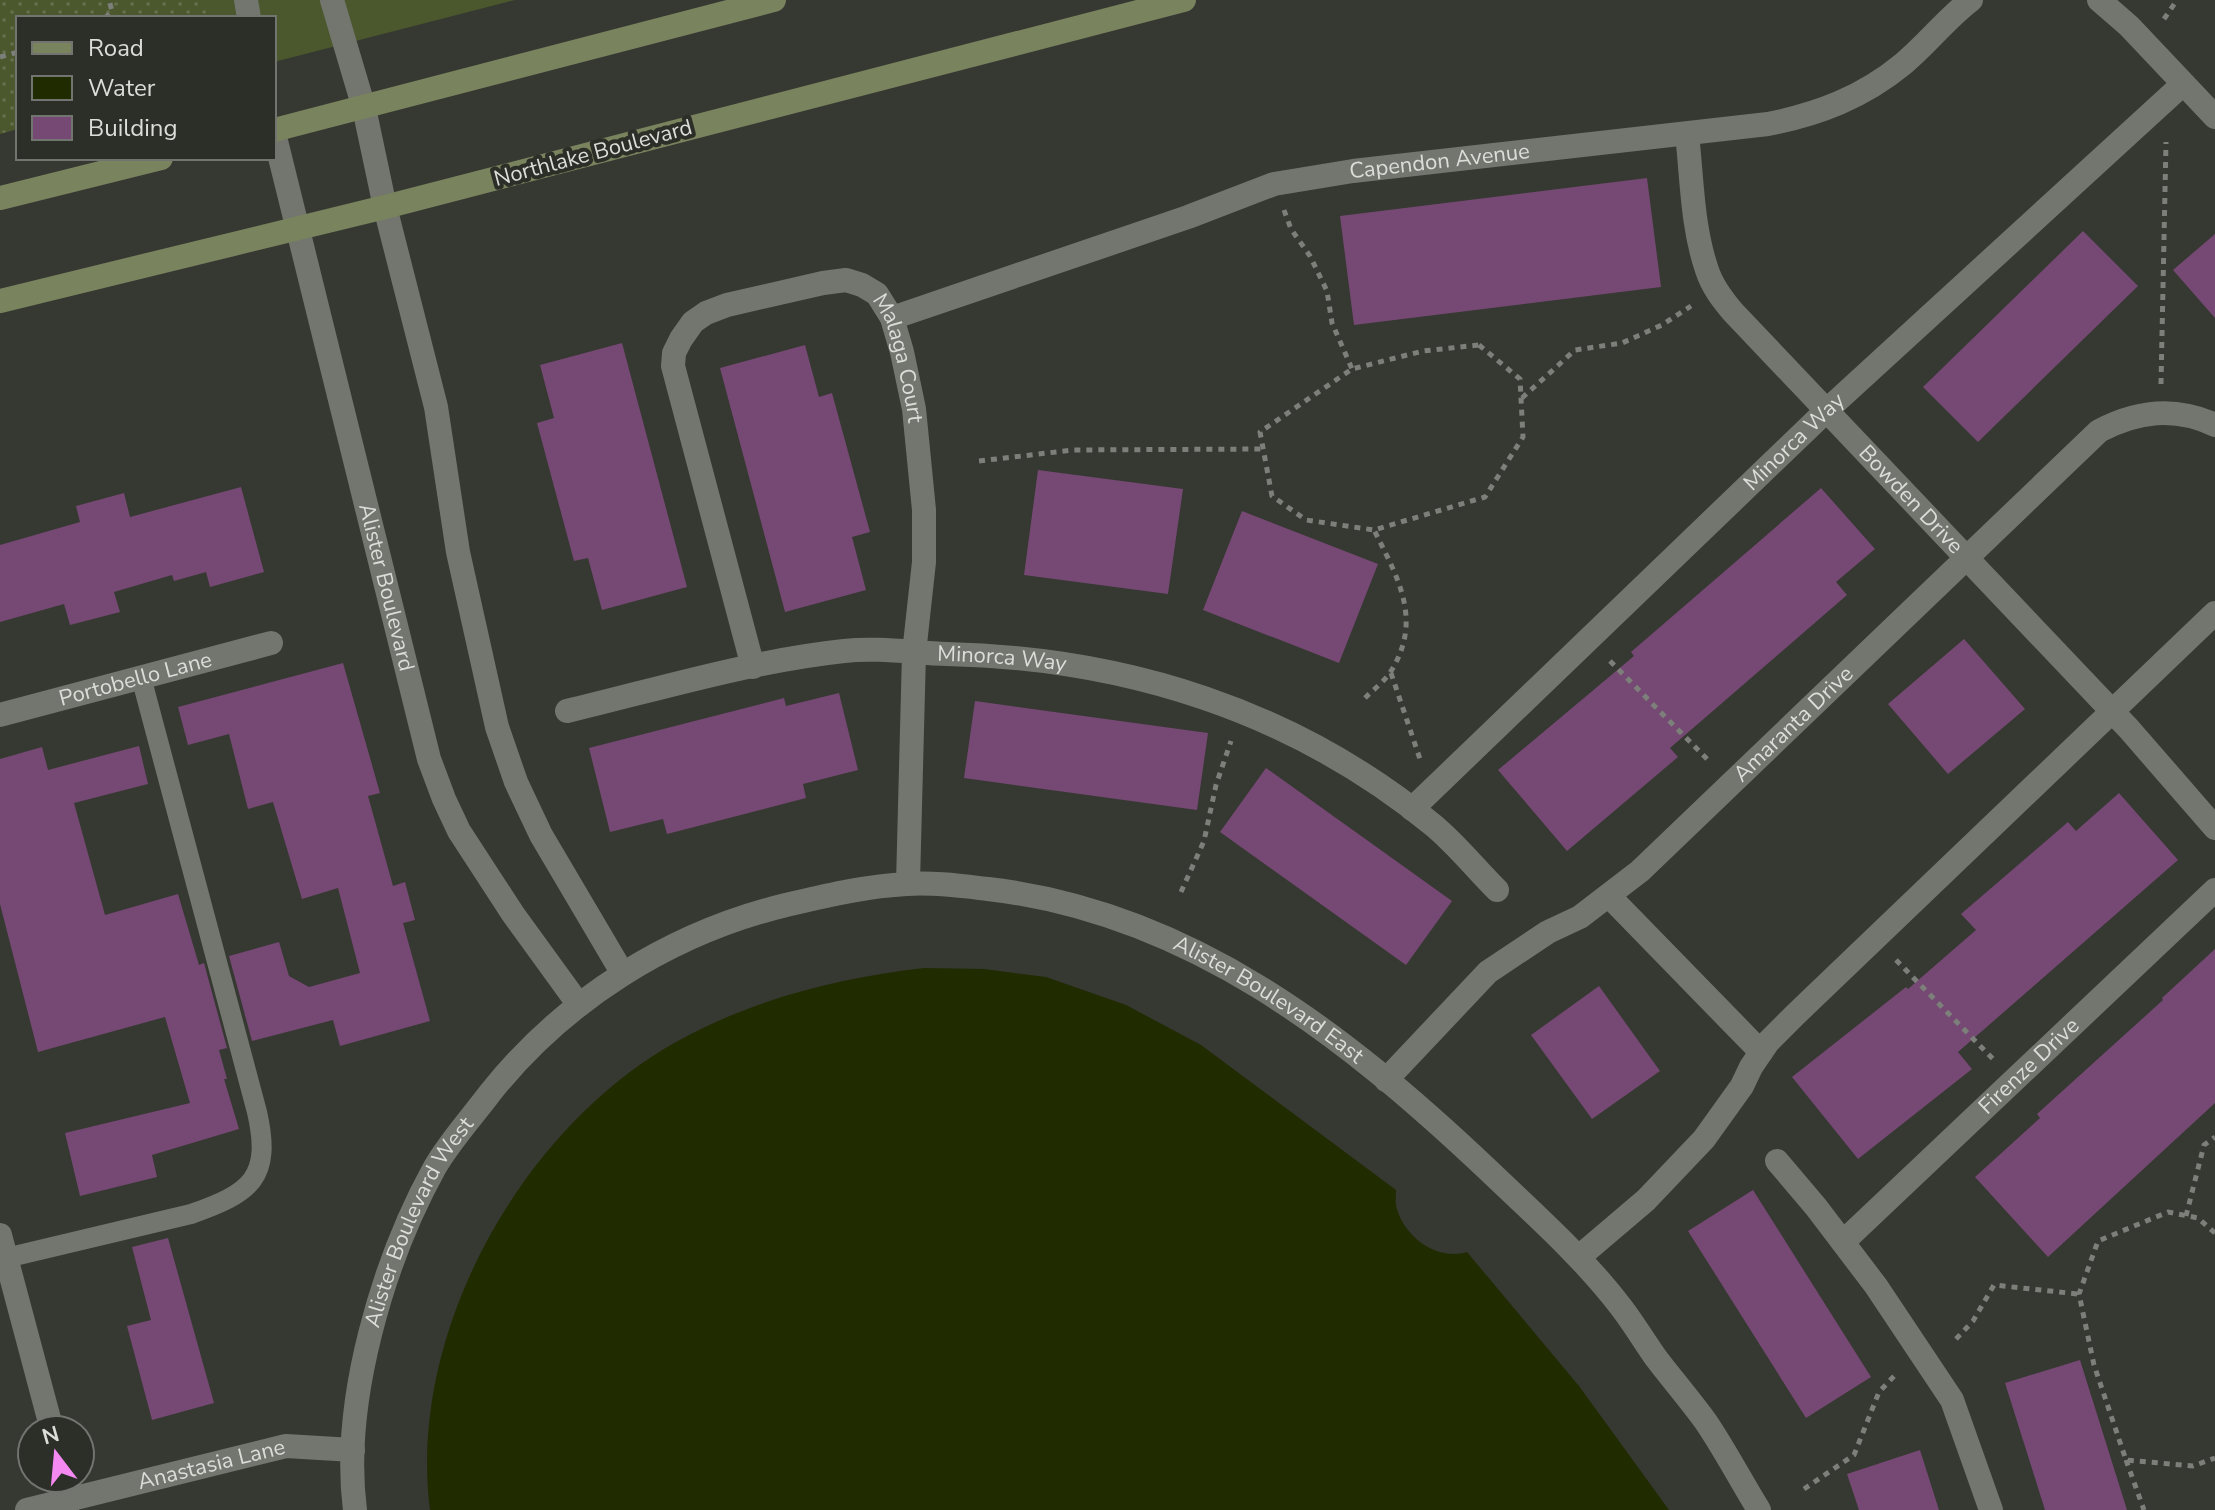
<svg xmlns="http://www.w3.org/2000/svg" width="2215" height="1510" viewBox="0 0 2215 1510" font-family="'Nunito Sans',sans-serif">
<style>
.grass{fill:#4b572d}
.park{fill:url(#park-dots)}
.water{fill:#212b00}
.building{fill:#754973}
.lines{fill:none;stroke-linecap:round;stroke-linejoin:round}
.path{stroke:#7d7f7a;stroke-width:5;stroke-dasharray:6 6;stroke-linecap:butt}
.lane{stroke:#73766e;stroke-width:20}
.street{stroke:#73766e;stroke-width:24}
.secondary{stroke:#79835e;stroke-width:24}
.labels{text-anchor:middle;dominant-baseline:central;stroke-width:8;stroke-linejoin:round;paint-order:stroke}
.street-label{font-size:22px;fill:#dcddd9;stroke:#2c2e28}
</style>
<defs>
<pattern id="park-dots" width="8" height="8" patternUnits="userSpaceOnUse" patternTransform="scale(2)"><rect width="8" height="8" fill="#4b572d"/><path d="M2 2h.1M6 6h.1" fill="none" stroke="#646f4b" stroke-width="1.8" stroke-linecap="round"/></pattern>
</defs>
<rect width="100%" height="100%" fill="#363832"/>
<path class="grass" d="M0,0H515L274,62V18H18Z"/>
<path class="park" d="M0,0H209L214,18H18V129L0,134Z"/>
<path class="water" d="M924,968L984,969L1046,977L1126,1005L1201,1045L1396,1190C1396,1196 1395,1204 1397,1209C1405,1238 1438,1261 1467,1252L1579,1386L1669,1510H430C407,1332 522,1128 676,1042C753,999 838,978 924,968Z"/>
<g class="building">
<path d="M1647,178L1661,287L1354,325L1340,216Z"/>
<path d="M2083,231L2138,286L1978,442L1923,387Z"/>
<path d="M2215,234V318L2173,270Z"/>
<path d="M622,343L687,587L602,610L588,558L574,561L537,423L554,418L540,365Z"/>
<path d="M805,345L819,397L832,393L870,532L852,537L866,590L785,612L720,368Z"/>
<path d="M1038,470L1183,489L1168,594L1024,575Z"/>
<path d="M241,487L264,572L210,587L206,572L174,581L172,575L114,592L120,612L70,625L64,604L0,622V545L80,522L76,506L124,493L130,517Z"/>
<path d="M1821,488L1875,549L1836,582L1847,595L1670,748L1678,757L1567,851L1498,770L1634,656L1631,652Z"/>
<path d="M1242,511L1378,564L1339,663L1203,610Z"/>
<path d="M1964,639L2025,709L1948,774L1888,704Z"/>
<path d="M343,663L380,793L368,796L393,886L405,882L415,920L403,923L430,1021L340,1046L333,1020L252,1041L229,956L279,942L289,976L309,987L360,973L338,888L302,899L273,802L248,809L229,734L188,745L178,707Z"/>
<path d="M839,693L858,770L803,784L806,798L667,834L663,819L610,832L589,748L784,698L786,706Z"/>
<path d="M975,701L1208,733L1197,810L964,778Z"/>
<path d="M139,746L148,784L74,803L105,915L178,894L199,965L204,963L227,1048L219,1050L227,1079H224L239,1129L152,1155L157,1177L80,1196L65,1133L190,1103L165,1017L38,1052L0,904V759L42,747L48,770Z"/>
<path d="M1266,768L1452,901L1406,965L1220,832Z"/>
<path d="M2119,793L2178,860L1958,1052L1972,1069L1858,1159L1792,1077L1906,987L1908,989L1976,930L1961,914L2068,822L2076,831Z"/>
<path d="M2215,949V1103L2048,1257L1975,1177L2040,1118L2037,1114L2163,1000L2162,998Z"/>
<path d="M1599,986L1660,1071L1592,1119L1531,1035Z"/>
<path d="M1753,1190L1871,1377L1806,1418L1688,1231Z"/>
<path d="M168,1238L214,1403L152,1420L127,1326L151,1320L132,1247Z"/>
<path d="M2080,1360L2127,1510H2045L2005,1383Z"/>
<path d="M1920,1450L1939,1510H1859L1847,1474Z"/>
</g>
<g class="lines">
<g class="path">
<path d="M105,18L112,11L109,0"/>
<path d="M2164,19L2177,0"/>
<path d="M0,57L18,52"/>
<path d="M1284,210L1291,229L1310,256L1327,291L1332,323L1352,369"/>
<path d="M1479,345L1520,379L1523,437L1485,497L1374,530L1306,520L1272,496L1260,432L1352,369L1423,351Z"/>
<path d="M2161,384L2166,142"/>
<path d="M1522,398L1575,350L1622,343L1662,325L1691,306"/>
<path d="M979,461L1073,450L1262,449"/>
<path d="M1610,661L1710,762"/>
<path d="M1391,673L1420,759"/>
<path d="M1365,698C1373,690 1385,681 1391,671C1423,620 1398,578 1374,530"/>
<path d="M1181,892L1204,841L1216,785L1231,741"/>
<path d="M1896,960L1993,1059"/>
<path d="M2186,1216L2204,1145L2215,1137"/>
<path d="M2215,1233L2198,1218L2168,1212L2098,1241L2079,1294L2094,1365L2126,1460L2193,1466L2215,1458"/>
<path d="M1956,1339L1973,1321L1994,1285L2078,1294"/>
<path d="M2126,1460L2144,1510"/>
<path d="M1804,1489L1854,1455L1879,1392L1897,1373"/>
</g>
<path class="lane" d="M6,1258L191,1214C251,1193 272,1178 257,1112L141,677"/>
<g class="street">
<path d="M246,0L249,18"/>
<path d="M332,0L364,108L385,207L436,407L458,552L497,727L516,782L541,835L623,974"/>
<path d="M2099,0L2129,26L2215,117"/>
<path id="s1" d="M274,133L429,759L444,799L459,831L513,914L579,1005"/>
<path id="s2" d="M1687,134C1692,178 1692,227 1707,270C1712,286 1722,299 1733,312L2129,729L2215,828"/>
<path id="s3" d="M892,318L1188,217L1274,184L1353,171L1768,124C1819,114 1863,97 1903,64C1927,44 1946,19 1971,0"/>
<path id="s4" d="M753,667L673,366L674,353L681,339L693,322L706,313L727,305L823,283L846,280L862,285L877,294L892,318L902,352L914,409L924,510V562L914,653L908,883"/>
<path id="s5" d="M567,711C659,689 751,661 844,651C878,647 914,653 947,654C1126,658 1294,711 1433,825C1456,844 1476,869 1497,890"/>
<path id="s6" d="M0,715L271,643"/>
<path id="s7" d="M1412,809L1827,410L2183,84"/>
<path d="M1609,896L1761,1052"/>
<path id="s8" d="M1386,1080L1488,972L1548,932L1580,917L1640,871L2099,431C2137,411 2175,406 2215,425"/>
<path d="M1777,1161L1816,1207L1876,1286L1952,1400L1991,1510"/>
<path d="M0,1235L52,1430"/>
<path id="s9" d="M1843,1242L2215,890"/>
<path d="M1579,1257L1646,1200L1704,1139L1742,1086L1751,1067L1768,1042L1796,1014L2215,613"/>
<path d="M63,1478L67,1510"/>
<path id="s10" d="M27,1510L286,1446L353,1450"/>
<path id="s11" d="M355,1510C341,1402 383,1261 435,1167C450,1141 472,1117 490,1093C564,1000 670,933 786,905C825,896 866,886 907,884C933,882 962,886 988,889C1188,912 1344,1034 1486,1168C1533,1213 1582,1256 1621,1307C1634,1324 1644,1341 1656,1358C1672,1379 1690,1400 1706,1422C1725,1450 1741,1481 1759,1510"/>
</g>
<g class="secondary">
<path d="M274,130L774,0"/>
<path d="M0,198L161,158"/>
<path d="M0,301L385,207L1184,0"/>
</g>
</g>
<g class="labels">
<g class="street-label">
<text transform="translate(593 153) rotate(-15)">Northlake Boulevard</text>
<text stroke="none"><textPath href="#s3" startOffset="572">Capendon Avenue</textPath></text>
<text stroke="none"><textPath href="#s4" startOffset="624">Malaga Court</textPath></text>
<text stroke="none"><textPath href="#s7" startOffset="530">Minorca Way</textPath></text>
<text stroke="none"><textPath href="#s2" startOffset="446">Bowden Drive</textPath></text>
<text stroke="none"><textPath href="#s1" startOffset="468">Alister Boulevard</textPath></text>
<text stroke="none"><textPath href="#s5" startOffset="442">Minorca Way</textPath></text>
<text stroke="none"><textPath href="#s6" startOffset="140">Portobello Lane</textPath></text>
<text stroke="none"><textPath href="#s8" startOffset="544">Amaranta Drive</textPath></text>
<text stroke="none"><textPath href="#s11" startOffset="1316">Alister Boulevard East</textPath></text>
<text stroke="none"><textPath href="#s9" startOffset="256">Firenze Drive</textPath></text>
<text stroke="none"><textPath href="#s11" startOffset="300">Alister Boulevard West</textPath></text>
<text stroke="none"><textPath href="#s10" startOffset="190">Anastasia Lane</textPath></text>
</g>
</g>
<rect x="16" y="16" width="260" height="144" fill="#2c2e28" stroke="#72746f" stroke-width="2"/>
<rect x="32" y="42" width="40" height="12" fill="#79835e" stroke="#72746f" stroke-width="2"/>
<text x="88" y="56" font-size="24" fill="#dcddd9">Road</text>
<rect x="32" y="76" width="40" height="24" fill="#212b00" stroke="#72746f" stroke-width="2"/>
<text x="88" y="96" font-size="24" fill="#dcddd9">Water</text>
<rect x="32" y="116" width="40" height="24" fill="#754973" stroke="#72746f" stroke-width="2"/>
<text x="88" y="136" font-size="24" fill="#dcddd9">Building</text>
<g transform="translate(56 1454) rotate(344)"><circle r="38" fill="#2c2e28" stroke="#72746f" stroke-width="2"/>
<path d="M0-6L14 30L0 20L-14 30Z" fill="#f389f1"/>
<text y="-12" font-size="22" font-weight="bold" text-anchor="middle" fill="#dcddd9">N</text>
</g>
</svg>
